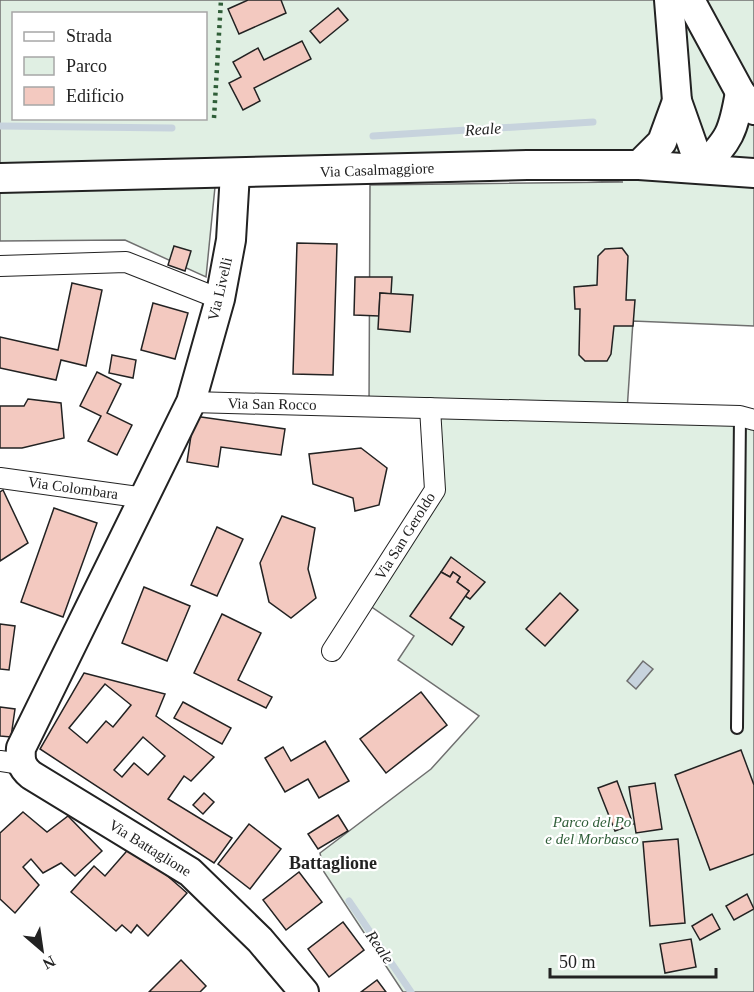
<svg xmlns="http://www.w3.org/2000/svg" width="754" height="992" viewBox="0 0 754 992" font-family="'Times New Roman',serif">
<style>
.green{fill:#e0efe3;stroke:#6f6f6f;stroke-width:1.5;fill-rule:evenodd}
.water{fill:#c7d3dd;stroke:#6f6f6f;stroke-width:1.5}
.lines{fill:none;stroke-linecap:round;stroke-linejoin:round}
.stream{stroke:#c7d3dd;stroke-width:7}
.building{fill:#f3c9c0;stroke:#222;stroke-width:1.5;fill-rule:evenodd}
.lane-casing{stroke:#222;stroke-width:14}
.street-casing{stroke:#222;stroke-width:22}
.secondary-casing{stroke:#222;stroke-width:32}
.lane{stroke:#fff;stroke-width:10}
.street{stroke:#fff;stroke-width:20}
.secondary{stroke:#fff;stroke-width:28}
.hedge{stroke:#2f5e38;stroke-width:4.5;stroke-dasharray:3 4.5;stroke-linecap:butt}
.labels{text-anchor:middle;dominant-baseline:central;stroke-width:4.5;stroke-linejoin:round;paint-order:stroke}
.street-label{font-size:15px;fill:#222;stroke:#fff}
.park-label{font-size:15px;font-style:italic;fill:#2f5e38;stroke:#fff}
.water-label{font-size:16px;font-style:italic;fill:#222;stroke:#fff}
.quarter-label{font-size:18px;font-weight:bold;fill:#222;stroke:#fff}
</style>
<rect width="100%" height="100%" fill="#fff"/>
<path class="green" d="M0,0H754V326L633,321L627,411L754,416V992H403L324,872L320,853L431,769L479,716L398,660L414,636L360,599L435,490L430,409H369L370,185L623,182L375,170L217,167L206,277L125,240L0,241ZM14,14H206V118H14Z"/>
<path class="water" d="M643,661L653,669L636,689L627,681Z"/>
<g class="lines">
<g class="stream">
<path d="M0,126L172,128"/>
<path d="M373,136L593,122"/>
<path d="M349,901L411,992"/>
</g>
</g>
<g class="building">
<path d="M248,0H281L286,13L239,34L228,9Z"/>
<path d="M338,8L348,20L320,43L310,31Z"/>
<path d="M302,41L311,59L254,88L260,101L243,110L229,83L241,77L233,62L258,48L264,60Z"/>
<path d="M297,243L337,244L333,375L293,374Z"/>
<path d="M174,246L191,251L185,271L168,265Z"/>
<path d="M622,248L628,256L626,300H635L633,326H614L611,354L607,361H585L579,355L580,309H575L574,287L597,285L598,256L605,249Z"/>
<path d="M355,277H392L391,294L380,293L379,316L354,315Z"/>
<path d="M72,283L102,290L86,366L61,360L56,380L0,368V337L58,350Z"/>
<path d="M380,293L413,295L410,332L378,329Z"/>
<path d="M153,303L188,313L175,359L141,350Z"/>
<path d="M112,355L136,360L133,378L109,373Z"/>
<path d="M97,372L121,384L107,413L132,425L117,455L88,441L101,416L80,406Z"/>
<path d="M28,399L61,403L64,438L22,448H0V406H24Z"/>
<path d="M194,416L285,429L281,455L221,447L218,467L187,462Z"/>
<path d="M361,448L387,468L379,505L355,511L353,498L313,484L309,454Z"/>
<path d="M3,490L28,543L0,561V492Z"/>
<path d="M54,508L97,523L63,617L21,602Z"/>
<path d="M282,516L315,528L308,569L316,598L291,618L269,602L260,563Z"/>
<path d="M217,527L243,539L217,596L191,585Z"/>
<path d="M451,557L485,582L470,599L465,596L469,591L457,582L460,577L453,572L450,577L441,572Z"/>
<path d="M441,572L450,577L453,572L460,577L457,582L469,591L450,618L464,627L452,645L410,616Z"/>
<path d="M144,587L190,606L167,661L122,643Z"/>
<path d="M560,593L578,610L545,646L526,629Z"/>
<path d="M222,614L261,633L238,680L272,697L266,708L194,673Z"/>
<path d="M0,624L15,626L9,670L0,669Z"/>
<path d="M84,673L165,694L156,716L214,757L191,781L184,776L168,799L232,838L214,863L40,749ZM105,684L131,705L113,727L106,721L87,743L69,728ZM143,737L165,756L148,775L134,763L122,777L114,770Z"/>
<path d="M421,692L447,725L386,773L360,739Z"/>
<path d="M183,702L231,728L222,744L174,718Z"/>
<path d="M0,707L15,709L11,737L0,736Z"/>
<path d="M325,741L349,781L319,798L308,779L285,792L265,758L283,747L291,761Z"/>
<path d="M741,750L754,785V854L710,870L675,775Z"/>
<path d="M617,781L633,824L615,831L598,788Z"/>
<path d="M655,783L662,829L636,833L629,787Z"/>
<path d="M204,793L214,802L203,814L193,805Z"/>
<path d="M23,812L47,832L68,816L102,851L75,876L61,863L43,873L31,859L23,867L39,885L15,913L0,899V833Z"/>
<path d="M338,815L348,831L318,849L308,834Z"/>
<path d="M249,824L281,849L250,889L218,864Z"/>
<path d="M678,839L685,923L650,926L643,842Z"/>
<path d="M132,845L187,893L148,936L137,925L131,933L122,925L116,931L71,892L94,866L105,876Z"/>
<path d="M299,872L322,902L286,930L263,900Z"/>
<path d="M747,894L754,909L734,920L726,906Z"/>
<path d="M712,914L720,929L700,940L692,926Z"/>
<path d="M343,922L364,950L329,977L308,949Z"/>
<path d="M691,939L696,967L665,973L660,944Z"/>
<path d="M181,960L206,986L200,992H149Z"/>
<path d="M377,980L386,992H361Z"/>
</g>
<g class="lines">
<g class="lane-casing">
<path id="lane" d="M737,728L740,416"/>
</g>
<g class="street-casing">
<g id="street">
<path d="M0,266L126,262L220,299"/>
<path d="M191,402L740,416L754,420"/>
<path d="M0,478L145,498"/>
<path d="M332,651L435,490L430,408"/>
<path d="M0,761L21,764"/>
</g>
</g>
<g class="secondary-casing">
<g id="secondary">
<path d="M669,0L677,101L701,169"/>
<path d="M690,0L740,92L754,110"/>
<path d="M639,165L662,142L677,101"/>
<path d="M701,169C730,139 733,133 740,92"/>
<path d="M235,173L231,240L220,299L191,402L21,748C20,760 21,767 31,775L190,872L260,940L304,992"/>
<path d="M0,178L527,165H639L754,173"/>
</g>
</g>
<use href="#lane" class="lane"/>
<use href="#street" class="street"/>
<use href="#secondary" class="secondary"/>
<path class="hedge" d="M214,118L221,0"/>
</g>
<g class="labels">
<g class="street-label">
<text transform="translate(377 170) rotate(-2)">Via Casalmaggiore</text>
<text transform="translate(220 289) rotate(-77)">Via Livelli</text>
<text transform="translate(272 404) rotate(1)">Via San Rocco</text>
<text transform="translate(73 488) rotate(8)">Via Colombara</text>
<text transform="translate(405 536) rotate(-58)">Via San Geroldo</text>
<text transform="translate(150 848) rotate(32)">Via Battaglione</text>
</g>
<g class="park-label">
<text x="592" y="822">Parco del Po<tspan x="592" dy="17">e del Morbasco</tspan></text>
</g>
<g class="water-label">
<text transform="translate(483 129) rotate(-4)">Reale</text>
<text transform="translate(380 947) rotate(55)">Reale</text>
</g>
<g class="quarter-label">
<text x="333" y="863">Battaglione</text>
</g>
</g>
<rect x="12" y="12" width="195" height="108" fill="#ffffff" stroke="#a7a7a7" stroke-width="1.5"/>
<rect x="24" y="32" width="30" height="9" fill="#ffffff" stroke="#a7a7a7" stroke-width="1.5"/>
<text x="66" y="42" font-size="18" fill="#222222">Strada</text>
<rect x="24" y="57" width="30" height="18" fill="#e0efe3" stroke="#a7a7a7" stroke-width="1.5"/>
<text x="66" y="72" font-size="18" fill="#222222">Parco</text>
<rect x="24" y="87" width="30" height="18" fill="#f3c9c0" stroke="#a7a7a7" stroke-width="1.5"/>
<text x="66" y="102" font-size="18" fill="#222222">Edificio</text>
<g transform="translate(42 950) rotate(151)" stroke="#ffffff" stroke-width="4.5" paint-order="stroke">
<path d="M0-4.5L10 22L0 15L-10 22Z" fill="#222222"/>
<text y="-9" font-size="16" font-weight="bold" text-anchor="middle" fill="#222222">N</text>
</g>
<path d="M550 968v9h166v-9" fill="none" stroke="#222222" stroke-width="3"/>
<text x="559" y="968" font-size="18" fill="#222222" stroke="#ffffff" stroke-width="4.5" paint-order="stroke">50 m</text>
</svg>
